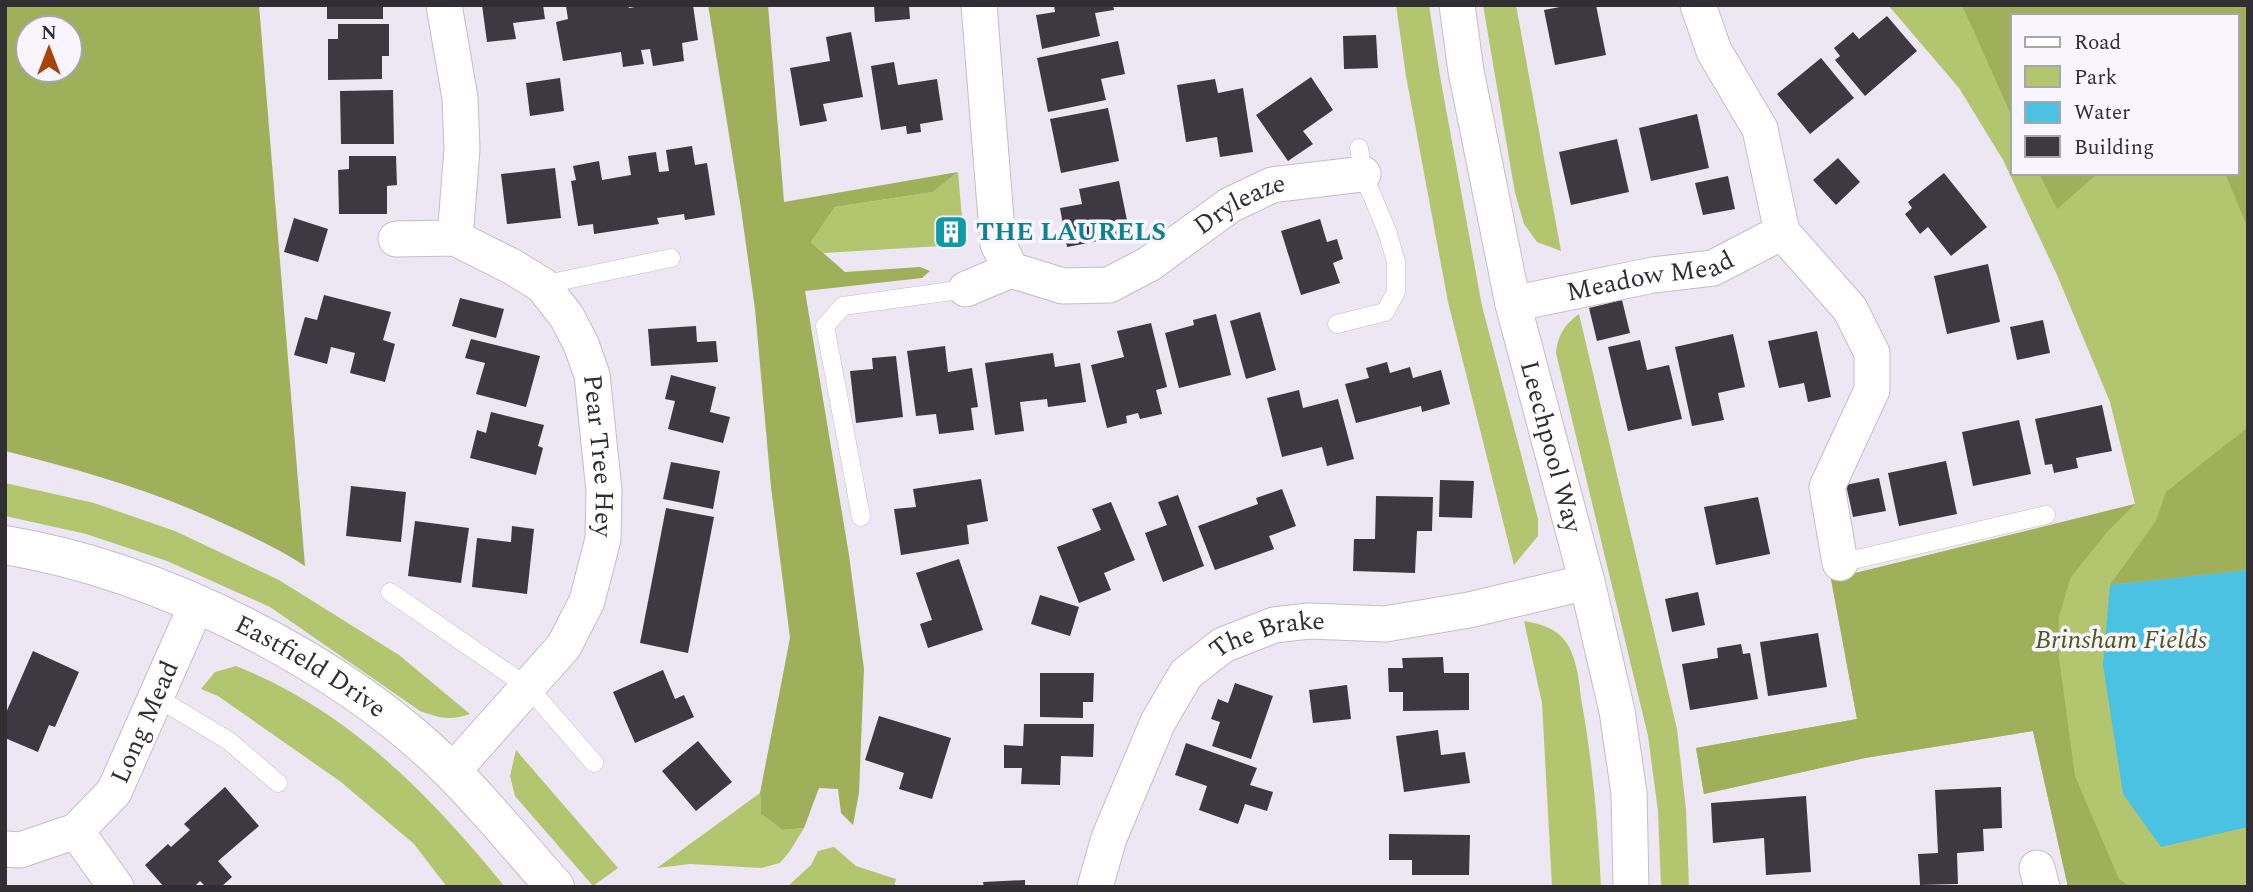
<svg xmlns="http://www.w3.org/2000/svg" width="2253" height="892" viewBox="0 0 2253 892" font-family="Spectral,serif">
<style>
.green{fill:#b4c570;fill-rule:evenodd}
.forest{fill:#a0b05a;fill-rule:evenodd}
.water{fill:#4bc2e2}
.building{fill:#3d3841}
.lines{fill:none;stroke-linecap:round;stroke-linejoin:round}
.service-casing{stroke:#c2bdc8;stroke-width:19}
.minor-casing{stroke:#c2bdc8;stroke-width:37}
.tertiary-casing{stroke:#c2bdc8;stroke-width:40}
.service{stroke:#fff;stroke-width:18}
.minor{stroke:#fff;stroke-width:35}
.tertiary{stroke:#fff;stroke-width:38}
.labels{text-anchor:middle;dominant-baseline:central;stroke-width:7;stroke-linejoin:round;paint-order:stroke}
.street-label{font-size:26px;fill:#302e33;stroke:#f9f5fe}
.culture-label{font-size:26px;font-weight:bold;fill:#0d838f;stroke:#f9f5fe;text-anchor:start}
.park-label{font-size:26px;font-style:italic;fill:#4e5819;stroke:#f9f5fe}
</style>
<rect width="100%" height="100%" fill="#ede7f3"/>
<g class="green">
<path d="M1396,5H1429L1440,76L1482,306L1538,519V536L1514,565L1448,302L1406,76Z"/>
<path d="M1483,5H1516L1561,251L1537,242L1524,224L1515,193Z"/>
<path d="M1888,5H2248V887H2068L2033,731L1865,758L1704,794L1696,748L1857,719L1831,579L2135,504L2110,402L2057,275L2003,160L1959,88ZM2013,16H2237V173H2013Z"/>
<path d="M958,172L962,218L939,220L941,246L824,253L811,242L835,207L933,192Z"/>
<path d="M1579,314L1677,729L1686,810L1689,887H1661L1658,811L1648,736L1556,353C1558,335 1564,325 1579,314Z"/>
<path d="M5,483L94,503L175,531L279,580L399,655L470,714C451,721 439,718 420,711L270,607L167,561L86,534L5,516Z"/>
<path d="M1524,621C1541,624 1556,628 1566,642C1578,660 1579,684 1582,704C1593,765 1598,825 1601,887H1552L1542,703Z"/>
<path d="M236,666C349,711 430,795 505,887H447L414,844L341,782L218,696L201,689L215,672Z"/>
<path d="M516,750L618,868L593,886L515,796L510,776Z"/>
<path d="M760,793L761,814L782,830L804,828L790,851L780,863L761,868L690,864L657,868Z"/>
<path d="M834,847L856,866L896,879L894,887H787L811,865L818,851Z"/>
</g>
<g class="forest">
<path d="M5,5H259L305,566C281,550 255,538 229,526C155,491 84,471 5,451ZM70,28V70H28V28Z"/>
<path d="M708,5H768L784,202L958,172L933,192L835,207L811,242L845,272L920,267L930,271L922,278L805,291L849,555L864,669L859,793L853,825L841,813L838,789L819,788L804,828L782,830L761,814L760,793L790,638L771,487L755,309L741,209Z"/>
<path d="M1962,5H2248V229L2225,173H2237V16H2013V119Z"/>
<path d="M2039,173H2098L2057,209Z"/>
<path d="M2248,427V570L2110,585L2156,521L2166,492Z"/>
<path d="M2135,504L2108,531L2071,577L2059,616V658L2075,776L2119,879L2131,887H2068L2033,731L1865,758L1704,794L1696,748L1857,719L1831,579Z"/>
</g>
<path class="water" d="M2248,570V827L2161,847L2123,794L2103,665L2110,585Z"/>
<g class="building">
<rect x="327" y="5" width="56" height="14"/>
<path d="M482,5H543L545,19L513,23L516,39L487,42Z"/>
<path d="M628,5L629,8L647,5H693L698,40L682,43L684,61L653,66L650,49L641,50L644,64L623,67L621,52L563,61L556,22L568,19L566,6Z"/>
<path d="M874,5H909L910,19L875,22Z"/>
<path d="M1054,5H1113L1114,10L1095,13L1100,36L1042,49L1036,15L1055,12Z"/>
<path d="M1570,5H1596L1606,55L1555,65L1544,10Z"/>
<path d="M1887,16L1917,51L1865,96L1835,60L1840,56L1834,48L1853,32L1859,39Z"/>
<path d="M338,24H389V56H382V79L328,80V39H338Z"/>
<path d="M851,32L863,97L823,104L827,121L800,126L790,68L830,61L826,37Z"/>
<path d="M1376,35L1378,68L1344,69L1343,36Z"/>
<path d="M1118,41L1125,74L1101,79L1106,100L1048,112L1037,58Z"/>
<path d="M1821,58L1854,98L1810,134L1777,94Z"/>
<path d="M894,62L898,85L937,79L943,120L920,124L921,132L907,134L906,126L881,130L871,66Z"/>
<path d="M1311,77L1333,110L1303,131L1313,144L1288,161L1256,115Z"/>
<path d="M560,78L564,111L530,116L526,83Z"/>
<path d="M1215,79L1218,93L1243,88L1253,152L1220,157L1217,137L1186,142L1177,85Z"/>
<path d="M393,90L394,144H341L340,91Z"/>
<path d="M1108,108L1119,161L1061,173L1050,119Z"/>
<path d="M1697,114L1709,168L1651,181L1639,128Z"/>
<path d="M1617,139L1629,192L1571,205L1559,152Z"/>
<path d="M692,146L695,165L707,163L715,215L685,220L684,214L657,218L659,224L594,234L593,224L578,226L571,181L576,180L573,166L599,161L602,180L631,175L628,156L656,152L659,172L669,171L666,150Z"/>
<path d="M349,156H396L397,185L387,186V214H339L338,170L349,169Z"/>
<path d="M1838,158L1860,182L1836,205L1813,180Z"/>
<path d="M555,168L561,218L507,224L501,174Z"/>
<path d="M1944,173L1987,227L1951,256L1928,227L1920,234L1905,214L1912,208L1908,202Z"/>
<path d="M1728,176L1735,209L1703,215L1695,183Z"/>
<path d="M1119,181L1130,235L1067,247L1060,208L1082,204L1079,189Z"/>
<path d="M294,218L328,229L318,262L284,252Z"/>
<path d="M962,218L964,245L941,246L939,219Z"/>
<path d="M1320,219L1327,242L1337,239L1343,259L1333,263L1340,283L1301,295L1281,231Z"/>
<path d="M1988,264L2000,322L1947,334L1934,276Z"/>
<path d="M324,295L391,312L383,340L395,344L385,382L350,373L355,353L331,347L327,364L294,355L305,317L317,320Z"/>
<path d="M460,298L504,309L496,338L452,326Z"/>
<path d="M1622,300L1630,333L1597,341L1589,308Z"/>
<path d="M1260,312L1276,370L1246,379L1230,321Z"/>
<path d="M1216,314L1231,375L1179,388L1165,333L1194,325L1193,320Z"/>
<path d="M2043,320L2050,353L2017,360L2010,327Z"/>
<path d="M1151,323L1167,387L1156,390L1162,414L1140,419L1138,413L1126,416L1127,423L1107,428L1091,365L1124,357L1117,331Z"/>
<path d="M696,326L697,342L716,341L718,362L651,366L648,329Z"/>
<path d="M1817,331L1831,397L1808,402L1804,383L1779,388L1768,341Z"/>
<path d="M1733,334L1745,387L1718,393L1724,420L1692,426L1675,347Z"/>
<path d="M471,339L540,356L526,407L476,394L485,363L465,358Z"/>
<path d="M1640,340L1647,370L1669,365L1682,419L1628,431L1608,347Z"/>
<path d="M945,346L948,372L972,368L978,407L971,408L974,430L939,434L936,414L916,416L907,351Z"/>
<path d="M1053,353L1055,367L1080,363L1086,402L1048,407L1047,399L1020,402L1024,431L995,435L985,363Z"/>
<path d="M896,356L903,417L856,423L850,371L873,369L872,358Z"/>
<path d="M1387,362L1390,373L1410,367L1413,378L1441,370L1450,404L1422,412L1421,406L1356,423L1345,384L1369,378L1366,368Z"/>
<path d="M671,375L716,387L710,412L730,417L723,443L668,429L675,401L665,399Z"/>
<path d="M1299,390L1303,408L1338,399L1354,459L1327,466L1322,447L1282,457L1267,398Z"/>
<path d="M2102,405L2112,451L2076,458L2078,468L2054,473L2052,464L2045,465L2035,419Z"/>
<path d="M491,412L544,425L538,446L543,448L536,475L470,458L477,430L486,433Z"/>
<path d="M2019,420L2031,474L1973,486L1962,432Z"/>
<path d="M1946,461L1957,514L1899,526L1888,473Z"/>
<path d="M671,462L720,471L713,509L663,499Z"/>
<path d="M1879,478L1886,511L1853,517L1846,485Z"/>
<path d="M981,479L988,521L967,525L969,544L901,555L894,509L916,507L913,489Z"/>
<path d="M1440,480L1474,481L1472,518L1439,517Z"/>
<path d="M351,486L406,492L401,542L346,536Z"/>
<path d="M1282,489L1296,526L1269,536L1274,549L1215,570L1198,526L1258,504L1256,498Z"/>
<path d="M1178,495L1204,566L1163,582L1145,533L1167,525L1158,502Z"/>
<path d="M1376,496L1433,497L1432,531H1417L1415,573L1353,571L1354,539H1375Z"/>
<path d="M1758,497L1770,554L1716,565L1704,507Z"/>
<path d="M1111,502L1135,560L1104,573L1111,590L1079,603L1057,547L1101,530L1092,509Z"/>
<path d="M666,508L714,517L688,653L640,643Z"/>
<path d="M415,521L469,528L461,583L408,576Z"/>
<path d="M512,526L534,529L527,594L472,587L477,538L511,542Z"/>
<path d="M959,559L983,630L928,648L920,624L932,620L916,573Z"/>
<path d="M1698,592L1705,625L1672,632L1665,599Z"/>
<path d="M1040,595L1079,607L1070,636L1031,624Z"/>
<path d="M1818,633L1827,687L1768,696L1760,642Z"/>
<path d="M1741,644L1743,654L1750,653L1758,699L1690,710L1682,664L1718,658L1717,648Z"/>
<path d="M33,651L79,672L55,727L49,725L38,752L5,738V715Z"/>
<path d="M1443,657L1444,673H1469V710L1403,711V692H1389L1388,668H1403L1402,658Z"/>
<path d="M663,670L675,699L684,695L694,717L635,743L613,692Z"/>
<path d="M1040,673H1094L1093,702H1083V718L1040,717Z"/>
<path d="M1235,683L1273,696L1251,759L1212,746L1220,722L1211,719L1218,699L1228,703Z"/>
<path d="M1347,685L1351,719L1313,723L1309,690Z"/>
<path d="M879,716L951,738L932,799L899,789L904,773L865,760Z"/>
<path d="M1024,724H1094L1093,757L1061,756L1060,785L1021,784L1022,768H1004V745L1023,746Z"/>
<path d="M1438,730L1441,755L1465,752L1470,783L1404,792L1396,736Z"/>
<path d="M698,741L732,782L696,811L662,771Z"/>
<path d="M1186,743L1257,768L1250,785L1273,792L1267,811L1245,804L1238,824L1199,810L1207,786L1175,775Z"/>
<path d="M225,787L259,826L218,861L232,877L221,887H206L200,881L194,887H164L145,865L168,844L171,847L190,830L184,824Z"/>
<path d="M2001,787L2002,828L1983,829L1984,851L1957,853L1958,884L1920,885L1918,854L1938,853L1935,790Z"/>
<path d="M1806,796L1811,872L1766,875L1764,838L1713,843L1711,803Z"/>
<path d="M1389,834L1470,835L1469,875H1412V860H1389Z"/>
<path d="M1025,880V887H984L983,882Z"/>
</g>
<g class="lines">
<g class="service-casing">
<g id="service">
<path d="M542,285L671,258"/>
<path d="M1337,324L1385,312L1396,292V262L1387,231L1363,174L1359,148"/>
<path d="M861,517L825,326L843,306L966,289"/>
<path d="M1840,563L2046,515"/>
<path d="M390,592L528,687L594,763"/>
<path d="M156,697L229,741L278,783"/>
</g>
</g>
<g class="minor-casing">
<g id="minor">
<path d="M444,5L460,98L462,149L455,238"/>
<path d="M979,5L998,244L1011,270"/>
<path id="s1" d="M1457,5L1466,71L1513,304L1587,582L1617,711L1629,793L1631,887"/>
<path d="M1698,5L1714,51L1760,129L1782,232L1850,309L1872,353V390L1827,487L1840,563"/>
<path id="s2" d="M396,239L455,238L511,266L542,285L567,317L581,344L592,375L604,491L603,539L587,601L564,646L452,772"/>
<path id="s3" d="M966,289L1011,270L1063,286L1109,285L1149,264L1230,205L1272,185L1363,174"/>
<path id="s4" d="M1513,304L1653,275L1713,268L1782,232"/>
<path d="M76,831L116,887"/>
<path id="s5" d="M5,849L20,850L76,831L114,792L197,604"/>
<path d="M2037,868L2042,887"/>
<path id="s6" d="M1095,887L1109,838L1158,722L1186,674L1223,645L1274,625L1309,621L1385,624L1469,610L1587,582"/>
</g>
</g>
<g class="tertiary-casing">
<g id="tertiary">
<path id="s7" d="M5,545C160,571 341,661 452,772C488,808 521,849 555,887"/>
</g>
</g>
<use href="#service" class="service"/>
<use href="#minor" class="minor"/>
<use href="#tertiary" class="tertiary"/>
</g>
<defs>
<g id="building-square" transform="scale(1.75)"><rect x="-9" y="-9" width="18" height="18" rx="4" fill="#0f9aa8" stroke="#f9f5fe"/><path d="M-4-6H4V6H1V3H-1V6H-4ZM-2.5-4.3h1.7v1.8h-1.7ZM.8-4.3h1.7v1.8H.8ZM-2.5-1h1.7V.8h-1.7ZM.8-1h1.7V.8H.8Z" fill="#fff"/></g>
</defs>
<g fill-rule="evenodd">
<use href="#building-square" x="951" y="232"/>
</g>
<g class="labels">
<g class="street-label">
<text stroke="none"><textPath href="#s3" startOffset="304">Dryleaze</textPath></text>
<text stroke="none"><textPath href="#s4" startOffset="140">Meadow Mead</textPath></text>
<text stroke="none"><textPath href="#s1" startOffset="452">Leechpool Way</textPath></text>
<text stroke="none"><textPath href="#s2" startOffset="343">Pear Tree Hey</textPath></text>
<text stroke="none"><textPath href="#s6" startOffset="326">The Brake</textPath></text>
<text stroke="none"><textPath href="#s7" startOffset="331">Eastfield Drive</textPath></text>
<text stroke="none"><textPath href="#s5" startOffset="205">Long Mead</textPath></text>
</g>
<g class="culture-label">
<text x="976" y="232">THE LAURELS</text>
</g>
<g class="park-label">
<text x="2121" y="640">Brinsham Fields</text>
</g>
</g>
<rect width="2253" height="892" fill="none" stroke="#302e33" stroke-width="14"/>
<rect x="2011" y="14" width="228" height="161" fill="#f9f5fe" stroke="#a9a5ad" stroke-width="2"/>
<rect x="2025" y="37" width="35" height="10" fill="#ffffff" stroke="#a9a5ad" stroke-width="2"/>
<text x="2074" y="49" font-size="21" fill="#302e33">Road</text>
<rect x="2025" y="66" width="35" height="21" fill="#b4c570" stroke="#a9a5ad" stroke-width="2"/>
<text x="2074" y="84" font-size="21" fill="#302e33">Park</text>
<rect x="2025" y="102" width="35" height="21" fill="#4bc2e2" stroke="#a9a5ad" stroke-width="2"/>
<text x="2074" y="119" font-size="21" fill="#302e33">Water</text>
<rect x="2025" y="136" width="35" height="21" fill="#3d3841" stroke="#a9a5ad" stroke-width="2"/>
<text x="2074" y="154" font-size="21" fill="#302e33">Building</text>
<g transform="translate(49 49)"><circle r="33" fill="#f9f5fe" stroke="#a9a5ad" stroke-width="2"/>
<path d="M0-5L12 26L0 18L-12 26Z" fill="#a64308"/>
<text y="-10" font-size="19" font-weight="bold" text-anchor="middle" fill="#302e33">N</text>
</g>
</svg>
